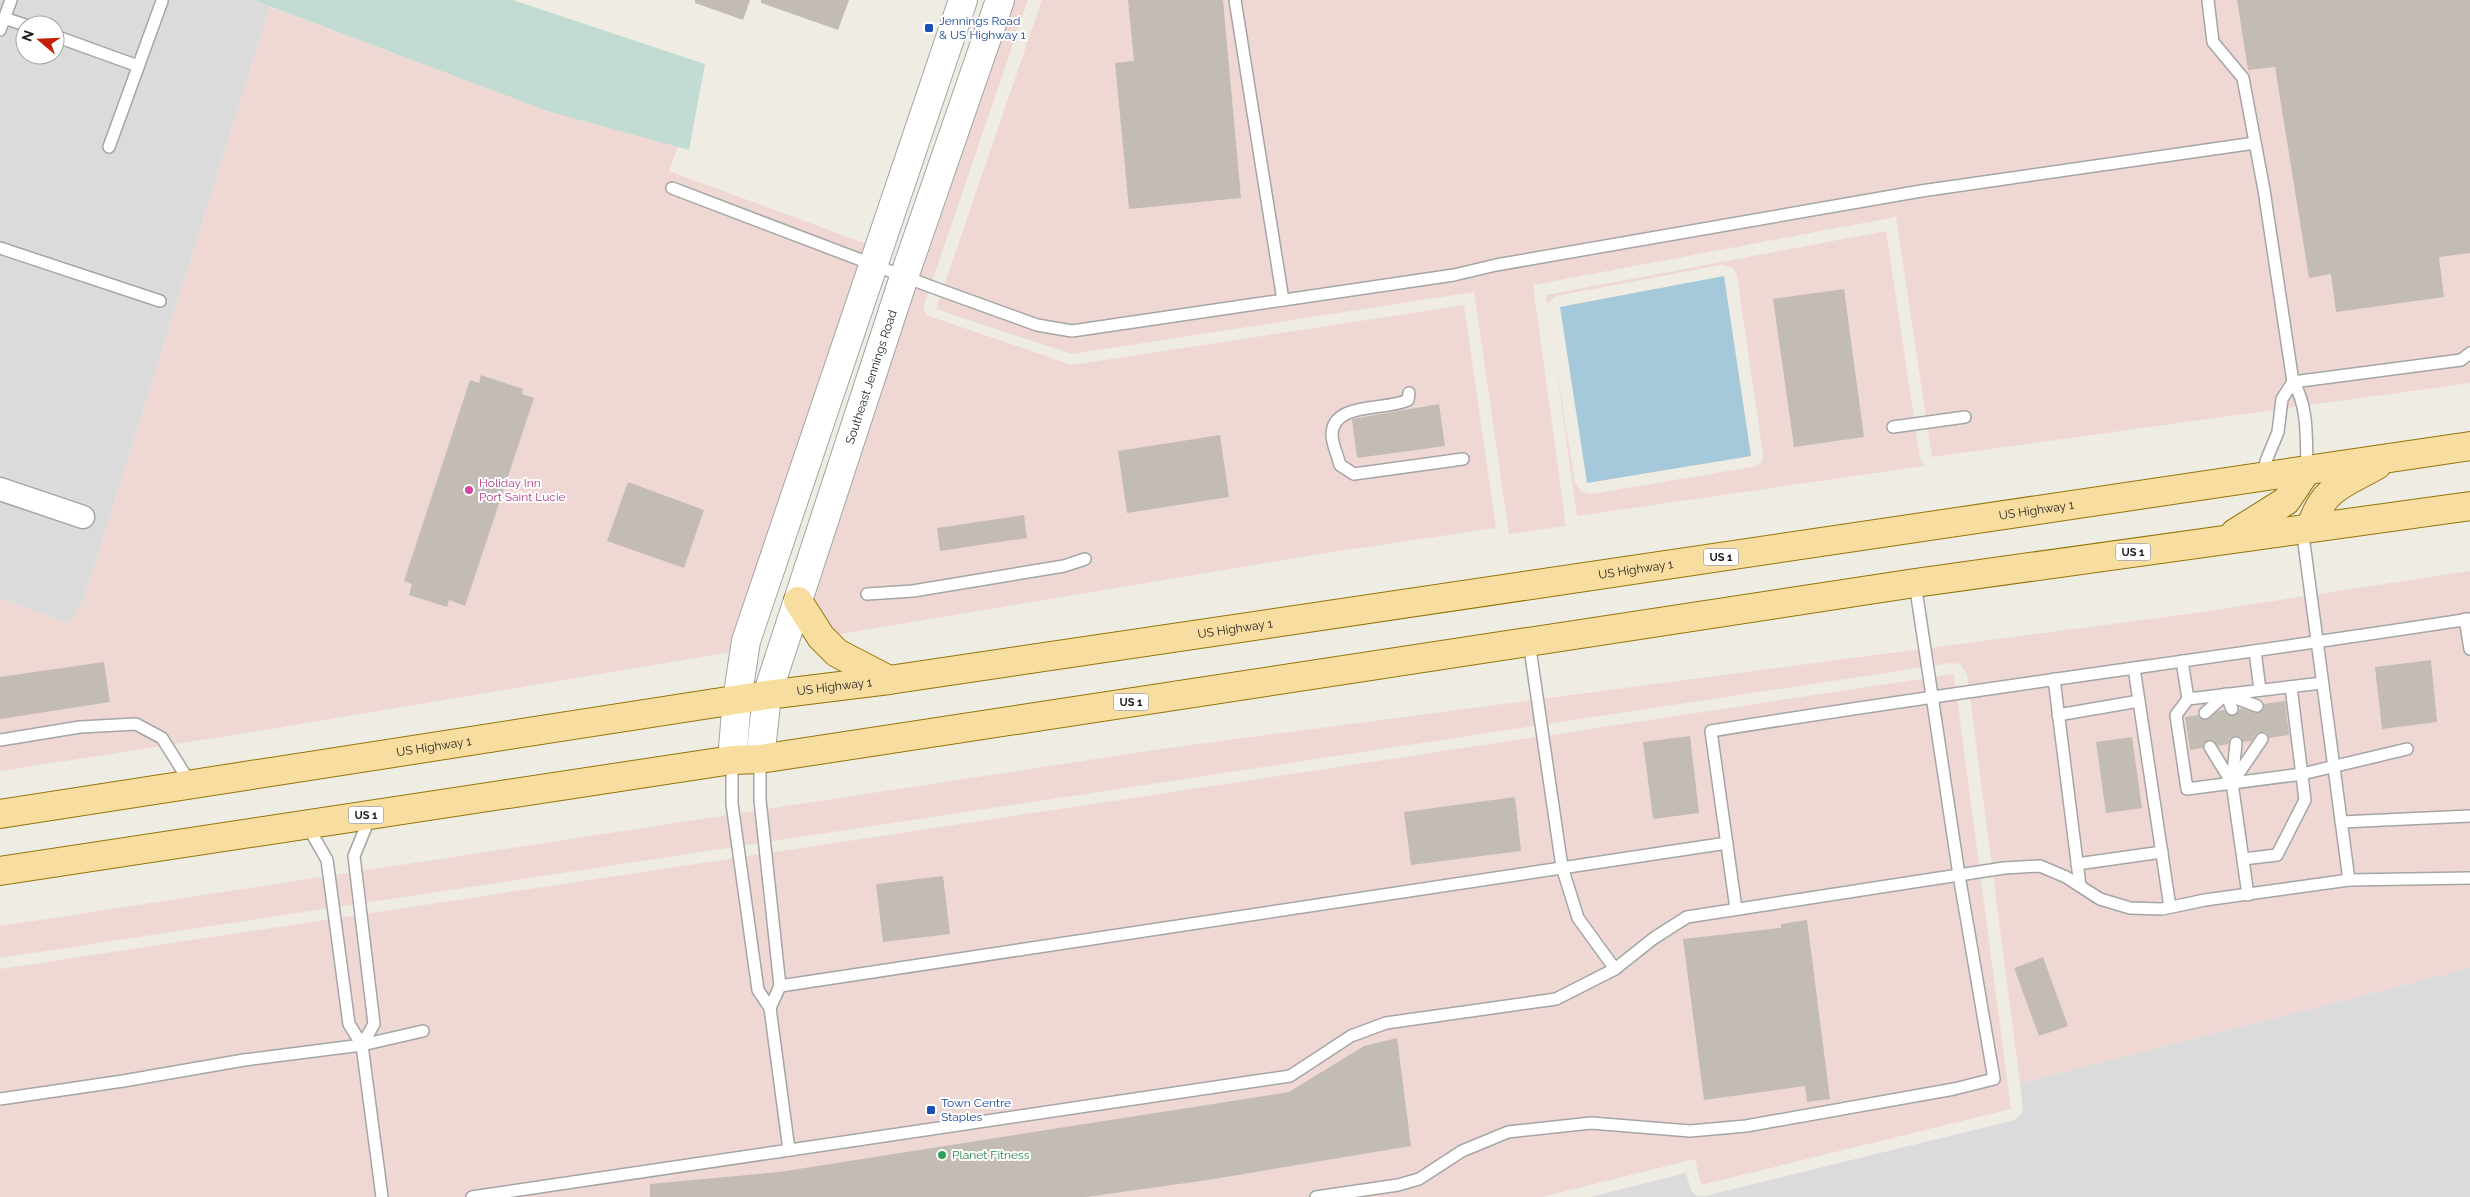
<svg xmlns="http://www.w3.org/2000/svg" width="2470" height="1197" viewBox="0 0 2470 1197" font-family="Raleway,sans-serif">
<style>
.residential{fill:#dcdbdb;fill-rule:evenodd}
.commercial{fill:#efd8d4}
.wetland{fill:#c2dcd3}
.water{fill:#a6c8db}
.building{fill:#c3bcb4}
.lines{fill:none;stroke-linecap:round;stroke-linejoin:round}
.service-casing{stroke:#a5a5a5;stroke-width:14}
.minor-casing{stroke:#a5a5a5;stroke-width:25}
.tertiary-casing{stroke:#a5a5a5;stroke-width:30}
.primary-casing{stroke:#927506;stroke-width:30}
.service{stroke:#fff;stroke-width:11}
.minor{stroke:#fff;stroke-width:22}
.tertiary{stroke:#fff;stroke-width:28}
.primary{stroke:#f8dda0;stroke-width:28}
.transit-dot{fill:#1a4fb4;stroke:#fff;stroke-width:2}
.hotel-dot{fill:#d1479c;stroke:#fff;stroke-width:2}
.leisure-dot{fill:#2e9e5b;stroke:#fff;stroke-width:2}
.labels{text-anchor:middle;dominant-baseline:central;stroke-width:4;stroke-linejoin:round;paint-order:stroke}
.shield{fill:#fff;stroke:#626262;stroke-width:1}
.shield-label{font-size:11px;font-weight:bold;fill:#1e1e1e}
.transit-label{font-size:12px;fill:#164399;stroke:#fff;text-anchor:start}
.street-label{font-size:12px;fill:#1e1e1e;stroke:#fff}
.hotel-label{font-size:12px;fill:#b23c85;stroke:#fff;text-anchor:start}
.leisure-label{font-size:12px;fill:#27864d;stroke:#fff;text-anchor:start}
</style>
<rect width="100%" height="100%" fill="#efece4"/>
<g class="residential">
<path d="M0,0H252L270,7L83,602L68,624L0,598ZM25,25H55V55H25Z"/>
<path d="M2470,968V1197H1590L1686,1173L1691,1191L1697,1196H1705L2015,1120L2023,1112L2020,1083Z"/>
</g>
<g class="commercial">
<path d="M1014,0H1028L935,273L923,308L926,315L1072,365L1464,305L1496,528L1326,553L835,635L812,600L921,266Z"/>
<path d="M1042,0H2470V383L1932,457L1896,217L1533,285L1566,526L1509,534L1474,292L1072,354L936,309Z"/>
<path d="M270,7L547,111L678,147L669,171L867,244L731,652L266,730L0,771V598L68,624L83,602Z"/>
<path d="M1886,231L1920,458L1925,466L1577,516L1554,351L1575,483L1582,492L1590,494L1757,466L1762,461L1763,455L1737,275L1733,268L1721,265L1556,296L1547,304L1546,295Z"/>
<path d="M2470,571V968L2020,1083L1967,674L1960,664L1951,663L0,958V926L1168,748L2188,614Z"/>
<path d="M1954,674L2011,1109L1701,1185L1695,1159L1542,1197H0V969Z"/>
</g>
<path class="wetland" d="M253,0H513L705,64L689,150L547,111Z"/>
<path class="water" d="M1724,276L1751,456L1587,483L1560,307Z"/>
<g class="building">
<path d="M695,0H750L743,20L695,3Z"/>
<path d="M761,0H849L838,30L761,3Z"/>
<path d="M1128,0H1223L1241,198L1129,209L1115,63L1134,61Z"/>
<path d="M2237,0H2470V253L2439,257L2444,297L2336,312L2331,274L2309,278L2275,67L2248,70Z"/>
<path d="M1844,289L1864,437L1794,447L1773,299Z"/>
<path d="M481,375L523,389L522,394L534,398L465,606L449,600L447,607L409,595L412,584L404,581L470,380L479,383Z"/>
<path d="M1439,404L1445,446L1357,458L1352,419Z"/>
<path d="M1220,435L1229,497L1127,513L1118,451Z"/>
<path d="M628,482L704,510L684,568L607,541Z"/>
<path d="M1024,515L1027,538L940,551L937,528Z"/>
<path d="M2431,660L2437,722L2382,729L2375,667Z"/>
<path d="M104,662L110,702L0,719V677Z"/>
<path d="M2285,701L2289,735L2269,738L2267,733L2262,732L2256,734L2252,741L2243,742L2241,737L2236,736L2230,738L2228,744L2218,746L2214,741L2209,740L2204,743L2203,748L2190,750L2185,717L2198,715L2200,718L2206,720L2218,711L2224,710L2228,715L2234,716L2241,708L2259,713L2264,709V704Z"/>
<path d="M1690,736L1699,813L1653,819L1643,742Z"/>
<path d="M2132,737L2142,808L2106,813L2096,742Z"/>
<path d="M1515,797L1521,851L1411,865L1404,812Z"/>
<path d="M943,876L950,934L883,942L876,884Z"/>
<path d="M1807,920L1830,1099L1807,1102L1805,1086L1704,1100L1683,939L1781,928V924Z"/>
<path d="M2043,957L2068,1026L2039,1036L2014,968Z"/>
<path d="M1397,1038L1411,1146L1208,1180L1086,1197H650V1184L779,1172L1289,1092L1364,1046Z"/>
</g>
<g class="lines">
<g class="service-casing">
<g id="service">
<path d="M1235,0L1283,300"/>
<path d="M2208,0L2213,42L2243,78L2264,190L2293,382C2309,406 2306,442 2307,470"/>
<path d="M4,18L25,25"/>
<path d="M0,30L11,0"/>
<path d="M55,36L138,66"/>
<path d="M109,147L162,1"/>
<path d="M672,188L932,287L1037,325L1072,331L1454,275L1496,265L1921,191L2255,143"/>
<path d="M0,248L160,301"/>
<path d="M1409,393L1408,400C1387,411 1332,401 1332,435C1332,444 1338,456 1340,465L1354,474L1463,459"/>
<path d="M1893,427L1965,417"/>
<path d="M2263,476L2266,461L2278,432L2282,399L2293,382L2461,360L2470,353"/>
<path d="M2302,528L2349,880"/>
<path d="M867,594L913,591L1064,566L1085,559"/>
<path d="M2465,619L2470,649"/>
<path d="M1529,642L1562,867L1578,918L1615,969"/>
<path d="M2255,651L2260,690"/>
<path d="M2182,661L2188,699L2176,715L2187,789L2302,774L2407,749"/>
<path d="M2134,668L2170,907"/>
<path d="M2054,679L2080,886"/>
<path d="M2228,695L2257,706"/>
<path d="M2188,699L2322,683"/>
<path d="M2205,713L2226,694L2232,709"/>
<path d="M2058,715L2139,701"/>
<path d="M0,740L80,727L136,724L162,738L191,784"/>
<path d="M2210,747L2232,783L2236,743"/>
<path d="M760,759V800L780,986L770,1008"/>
<path d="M732,760V804L758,990L770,1008L789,1150"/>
<path d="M2341,822L2470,816"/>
<path d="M307,825L327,860L349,1024L362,1045L382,1197"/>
<path d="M2243,859L2277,855L2305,800L2291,687"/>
<path d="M2077,864L2162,852"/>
<path d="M2248,895L2232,783L2262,739"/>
<path d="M1736,909L1711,731C1963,690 2217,658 2470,619"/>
<path d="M780,986L1727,843"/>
<path d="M362,1045L374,1024L354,856L370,817"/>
<path d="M0,1099L123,1081L244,1060L362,1045L423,1031"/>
<path d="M472,1197L1290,1076L1351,1036L1386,1023L1556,999L1615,969L1654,938L1687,917L2004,868L2040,866L2066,877L2100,899L2130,908L2162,909L2205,900L2349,880L2470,878"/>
<path d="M1316,1197L1398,1185L1419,1179L1462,1151L1508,1132L1591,1123L1690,1131L1746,1126L1954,1089L1994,1079L1959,875L1915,583"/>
</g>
</g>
<g class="minor-casing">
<path id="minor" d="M0,489L83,517"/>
</g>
<g class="tertiary-casing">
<g id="tertiary">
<path id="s1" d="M760,759L767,695L904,277L1000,0"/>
<path d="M732,760L737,700L746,641L963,0"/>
</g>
</g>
<g class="primary-casing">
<g id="primary">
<path d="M2311,527C2323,487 2344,484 2377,465"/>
<path d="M2235,533L2286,501L2307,470"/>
<path d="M798,601L821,637L837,653L889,680"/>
<path id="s2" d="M0,814L767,695L889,680L2470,446"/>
<path d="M0,871L732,760L760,759L1915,583L2470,506"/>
</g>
</g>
<use href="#service" class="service"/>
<use href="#minor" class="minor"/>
<use href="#tertiary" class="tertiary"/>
<use href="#primary" class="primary"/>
</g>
<g class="transit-dot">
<rect x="924" y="23" width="10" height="10" rx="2.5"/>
<rect x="926" y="1105" width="10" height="10" rx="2.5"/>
</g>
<circle class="hotel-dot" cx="469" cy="490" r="5"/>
<circle class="leisure-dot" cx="942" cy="1155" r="5"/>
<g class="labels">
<g class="shield">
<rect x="2115.5" y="543.5" width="35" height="17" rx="4"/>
<rect x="1703.5" y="548.5" width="35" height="17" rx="4"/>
<rect x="1113.5" y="693.5" width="35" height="17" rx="4"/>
<rect x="348.5" y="806.5" width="35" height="17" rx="4"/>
</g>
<g class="shield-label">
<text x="2133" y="552">US 1</text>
<text x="1721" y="557">US 1</text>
<text x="1131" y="702">US 1</text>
<text x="366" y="815">US 1</text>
</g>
<g class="transit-label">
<text x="939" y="21">Jennings Road<tspan x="939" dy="14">&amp; US Highway 1</tspan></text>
<text x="941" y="1103">Town Centre<tspan x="941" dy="14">Staples</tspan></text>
</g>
<g class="street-label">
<text stroke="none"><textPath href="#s1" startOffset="399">Southeast Jennings Road</textPath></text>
<text stroke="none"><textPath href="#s2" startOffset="2059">US Highway 1</textPath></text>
<text stroke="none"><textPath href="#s2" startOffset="1654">US Highway 1</textPath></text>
<text stroke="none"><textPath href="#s2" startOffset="1249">US Highway 1</textPath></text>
<text stroke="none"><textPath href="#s2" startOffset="844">US Highway 1</textPath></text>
<text stroke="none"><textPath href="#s2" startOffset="439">US Highway 1</textPath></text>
</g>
<g class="hotel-label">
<text x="479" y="483">Holiday Inn<tspan x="479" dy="14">Port Saint Lucie</tspan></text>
</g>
<g class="leisure-label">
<text x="952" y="1155">Planet Fitness</text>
</g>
</g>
<g transform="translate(40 40) rotate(289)"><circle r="24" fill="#ffffff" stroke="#a5a5a5"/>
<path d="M0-4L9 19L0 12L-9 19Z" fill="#c42008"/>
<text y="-8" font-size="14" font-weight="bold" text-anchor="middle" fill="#1e1e1e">N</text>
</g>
</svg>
